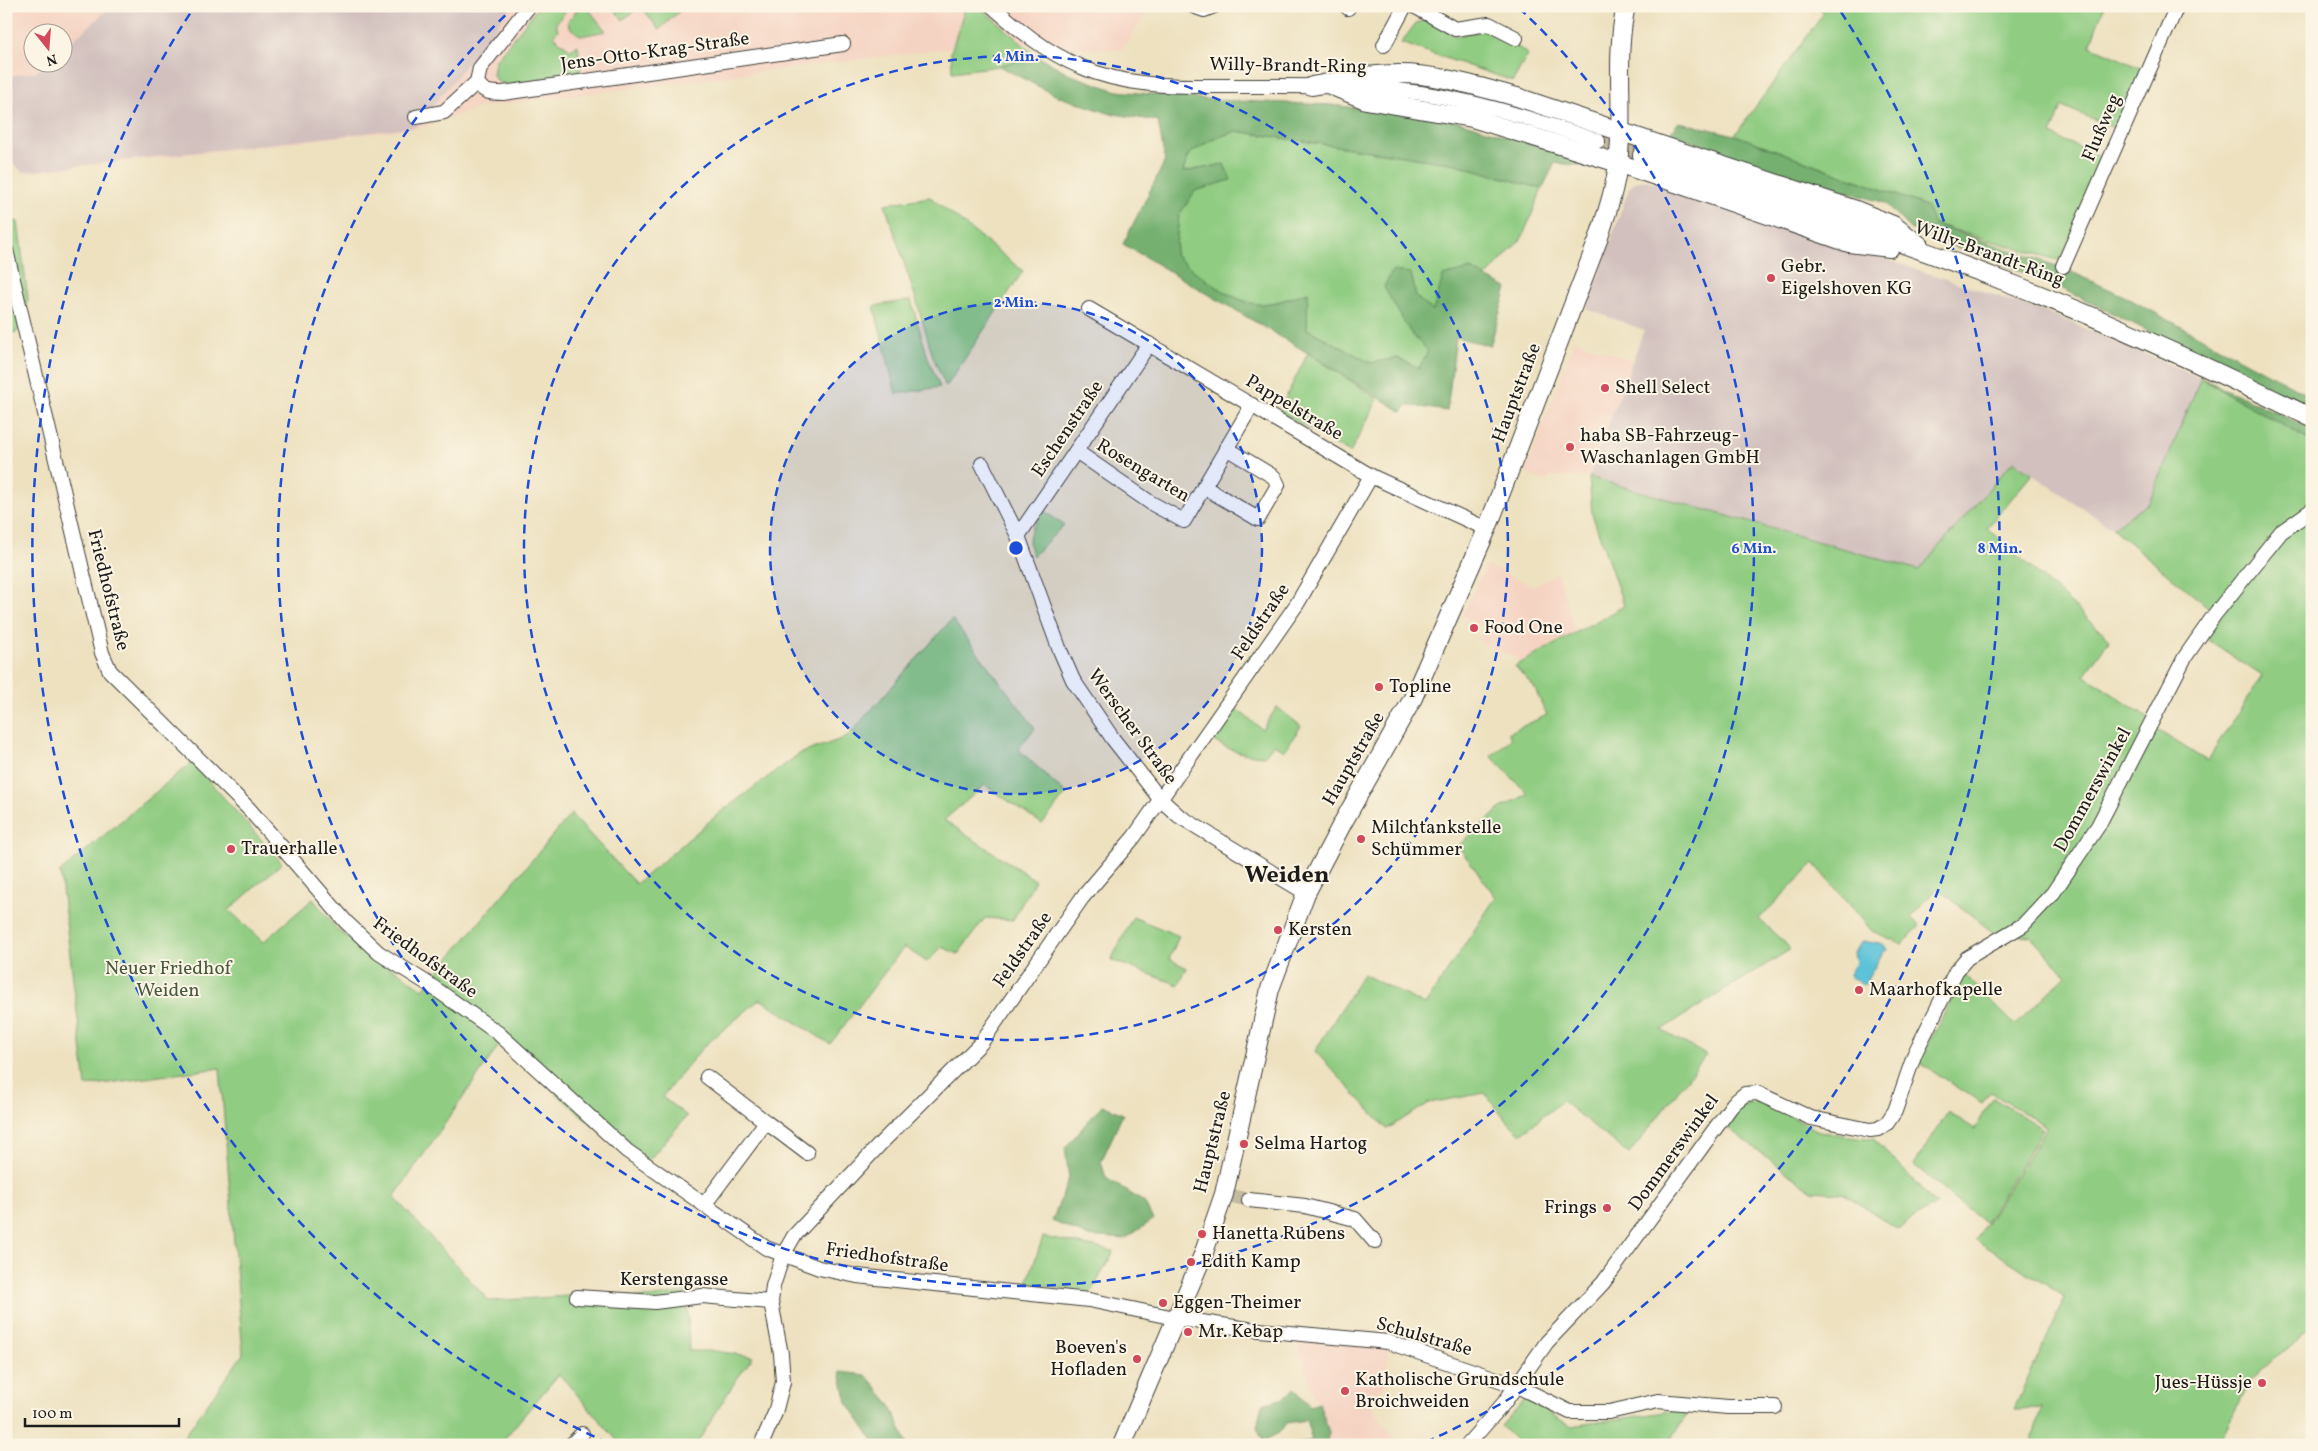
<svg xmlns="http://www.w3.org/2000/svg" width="2318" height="1451" viewBox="0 0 2318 1451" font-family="Vollkorn,serif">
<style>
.built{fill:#f5d3c2;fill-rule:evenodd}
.industrial{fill:#d1c0bd}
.green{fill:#90cc82;stroke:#56744f}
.forest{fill:#74b070;stroke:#486646}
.water{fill:#5bc2d8;stroke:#3c6f7a}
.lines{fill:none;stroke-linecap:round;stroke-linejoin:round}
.minor-tunnel{stroke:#c3ba9f;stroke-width:14;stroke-dasharray:14 7;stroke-linecap:butt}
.major-tunnel{stroke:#c3ba9f;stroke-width:18;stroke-dasharray:18 9;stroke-linecap:butt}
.minor-casing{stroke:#3b3a35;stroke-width:16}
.major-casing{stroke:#3b3a35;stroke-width:20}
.minor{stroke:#fff;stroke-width:14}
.major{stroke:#fff;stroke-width:18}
.ring{fill:none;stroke:#1d4ed8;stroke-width:2.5;stroke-dasharray:9 6}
.poi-dot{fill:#d1495b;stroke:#fcf5e5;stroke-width:2}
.labels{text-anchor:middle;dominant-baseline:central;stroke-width:4;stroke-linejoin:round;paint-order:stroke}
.street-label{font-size:19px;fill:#1c1c1c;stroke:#fcf5e5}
.poi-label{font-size:19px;fill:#1c1c1c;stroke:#fcf5e5;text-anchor:start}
.park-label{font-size:19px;fill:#455a40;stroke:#fcf5e5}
.district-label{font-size:24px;font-weight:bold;fill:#1c1c1c;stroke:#fcf5e5}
.centre{fill:#1d4ed8;stroke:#fcf5e5;stroke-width:2.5}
.ring-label{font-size:15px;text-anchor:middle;font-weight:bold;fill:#1d4ed8;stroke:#fcf5e5;stroke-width:4;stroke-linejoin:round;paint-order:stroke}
</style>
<rect width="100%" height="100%" fill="#fcf5e5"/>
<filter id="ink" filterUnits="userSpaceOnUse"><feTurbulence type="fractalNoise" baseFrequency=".02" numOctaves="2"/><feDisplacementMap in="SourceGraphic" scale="10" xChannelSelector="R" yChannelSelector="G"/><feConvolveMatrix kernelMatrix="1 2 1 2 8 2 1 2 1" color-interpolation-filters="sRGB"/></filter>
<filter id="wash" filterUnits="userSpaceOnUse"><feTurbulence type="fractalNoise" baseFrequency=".0096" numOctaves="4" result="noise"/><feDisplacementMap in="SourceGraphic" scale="20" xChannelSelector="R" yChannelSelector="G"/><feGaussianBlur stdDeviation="1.12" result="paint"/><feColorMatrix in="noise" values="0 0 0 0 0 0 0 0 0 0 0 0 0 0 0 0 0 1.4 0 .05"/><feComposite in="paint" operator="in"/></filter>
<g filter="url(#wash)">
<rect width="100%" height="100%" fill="#ede1c0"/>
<g class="built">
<path d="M6,6H1151L1122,50L1000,42L481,107L418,128L24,173L6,145ZM32,32H62V62H32Z"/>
<path d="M1575,340L1632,361L1589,477H1549L1548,481L1525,473Z"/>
<path d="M1486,565L1533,586L1558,573L1575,632L1523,661L1478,641L1485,626L1462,616Z"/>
<path d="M1296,1339L1388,1348L1387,1384L1366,1399L1395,1439L1388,1445H1307L1326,1432Z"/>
</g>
<g class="industrial">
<path d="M112,6H513L416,127L23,172L6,158V76L36,72L47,63L62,62L63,49Z"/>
<path d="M1646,180L2049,313L2201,378L2149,503L2112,528L2013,461L1919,570L1589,477L1644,330L1587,309L1629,188L1635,182Z"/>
</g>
<g class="green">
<path d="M539,6H570L556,23L558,31L553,36L571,50L578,45L581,73L511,85L499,83L493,76L495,61Z"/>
<path d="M580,6H586L606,31L581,36L569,27L568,21Z"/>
<path d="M611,6H640L623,20Z"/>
<path d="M641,6H685L659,30Z"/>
<path d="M961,6H979L1035,55L999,66L952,72L951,52L964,11Z"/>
<path d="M1817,6H2104L2090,46L2143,69L2119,130L2062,106L2051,135L2107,159L2061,258L2057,260L1934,224L1926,206L1735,135L1824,13Z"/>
<path d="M1430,19L1455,36L1485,30L1496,39L1505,38L1528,54L1513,81L1401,43L1416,23Z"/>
<path d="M1236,131L1456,164L1542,189L1522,238L1485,278L1470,269L1433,311L1416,297L1411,273L1410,332L1428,351L1419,368L1397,358L1371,363L1307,329L1308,292C1290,298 1266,308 1247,302C1222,294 1194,272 1175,255L1179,215L1195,191L1224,164L1183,172L1188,155L1211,140Z"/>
<path d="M930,197L1023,271L946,387L933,357L916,299L885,204Z"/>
<path d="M6,218L18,222L28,299L17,332L6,334Z"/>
<path d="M911,300L928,358L940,387L896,394L874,306Z"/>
<path d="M1308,353L1378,399L1350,453L1279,411Z"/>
<path d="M2201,378L2312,442V1327L2249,1382L2218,1445H2031L2041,1408L2014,1409L2065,1297L1976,1240L2047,1127L1990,1092L1982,1103L1918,1062L1965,975L2015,1025L2066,975L2031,936L1995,934L1937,888L1911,917L1920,926L1902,944L1872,931L1814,863L1759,919L1791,949L1661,1030L1706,1055L1629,1154L1562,1101L1521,1134L1509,1123L1485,1093L1429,1103L1387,1129L1315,1051L1363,974L1425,1005L1496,897L1458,846L1501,808L1528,794L1491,756L1511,739L1508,733L1547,715L1534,687L1515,666L1624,606L1592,514L1589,477L1919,570L2013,461L2032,474L1987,528L2110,639L2084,675L2148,718L2154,728L2207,761L2262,676L2206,638L2221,618L2112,528L2149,503Z"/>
<path d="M1044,511L1064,525L1033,556C1024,537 1032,527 1044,511Z"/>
<path d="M952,619L1035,728L1018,749L1066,794L1042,824L985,785L944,820L1035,880L1013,920L985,918L958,954L942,947L927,962L904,947L830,1044L760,999L703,1047L662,1097L687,1116L642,1168L500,1044L394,1197L489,1301L601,1294L649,1298L687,1292L689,1351H716L753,1357L736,1380L696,1445H621L559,1374L499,1445H178L243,1354L220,1068L86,1086L60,872L192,762L282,863L229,910L263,942L313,899L340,932L423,989L571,814L636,884L718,814L799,754L847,737Z"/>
<path d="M1277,707L1301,726L1284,751L1274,744L1264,756C1246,755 1227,750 1212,740L1235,708L1262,729Z"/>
<path d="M1133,917L1179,936L1169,959L1187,968L1179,985L1111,960Z"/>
<path d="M1993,1098L2043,1129L1985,1223L1914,1165L1948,1112L1975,1129Z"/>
<path d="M1761,1100L1819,1132L1874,1139L1936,1204L1898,1229L1843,1193L1812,1191L1724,1125L1743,1105Z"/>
<path d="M1043,1237L1114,1251L1090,1294L1027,1283Z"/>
<path d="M1525,1399L1571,1426L1692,1408L1666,1445H1520L1501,1426Z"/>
</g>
<g class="forest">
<path d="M1035,55L1074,76L1117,91L1215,100L1332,105L1458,121L1587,161V166L1555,163L1542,189L1456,164L1236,131L1211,140L1188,155L1183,172L1224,164L1231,180L1195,191L1179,215L1175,255C1193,271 1224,295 1247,302C1267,308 1290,298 1308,292L1307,329L1371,363L1397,358L1419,368L1428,351L1410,332L1384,287L1392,271L1411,273L1416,297L1433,311L1443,276L1470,269L1507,288L1490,346L1456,337L1447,411L1407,405L1402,412L1308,353L1123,244L1165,161L1158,121L1108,113L1057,96L999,66Z"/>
<path d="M1679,122L1735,135L1926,206L1934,224L2063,268L2124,296L2312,397V412L2051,283L1910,229L1885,203L1772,170L1670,133Z"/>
<path d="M2201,378L2312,429V442Z"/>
<path d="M1102,1105L1123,1114L1101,1162L1106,1178L1144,1202L1153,1220L1125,1239L1087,1236L1052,1221L1069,1178L1065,1148Z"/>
<path d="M840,1372L866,1375L890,1404L908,1445H876L847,1402Z"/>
<path d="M1294,1388L1310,1406L1319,1403L1329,1432L1326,1445H1294L1312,1440L1306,1420L1286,1423L1279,1433L1263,1441L1257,1427L1262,1404L1284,1398Z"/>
</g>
<path class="water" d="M1863,941L1884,945L1887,950L1883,952L1865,984H1861L1855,979L1851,978L1849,974L1856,963L1854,952Z"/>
</g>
<g filter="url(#ink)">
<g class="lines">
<path class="minor-tunnel" d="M1232,1196L1249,1200"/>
<path class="major-tunnel" d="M1598,141L1642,155"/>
<g class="minor-casing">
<g id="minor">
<path d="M992,6C1018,29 1046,52 1079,66C1129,89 1185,86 1239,86C1291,86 1345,85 1397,90C1467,97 1532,119 1598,141"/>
<path d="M1193,6L1204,10L1214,6"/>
<path d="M1414,6L1455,29L1489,24L1516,38"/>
<path d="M1348,8L1349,6"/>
<path d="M1384,45L1405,6"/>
<path d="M477,82L480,68L529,6"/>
<path d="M416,117L444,112L477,82C483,93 491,93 503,93L843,44"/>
<path d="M6,250L102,653L110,671L249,809L346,922L379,953L430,985L498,1033L627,1151L766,1248L819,1268L857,1276L1089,1300L1175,1318L1248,1329L1388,1342L1517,1386L1570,1412H1609L1658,1401L1728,1407H1775"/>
<path d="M2063,266L2177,6"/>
<path d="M1089,309L1371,476L1487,529"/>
<path d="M1076,451L1151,503L1184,521L1252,405"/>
<path d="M982,464L1018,536L1059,648L1073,680L1113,739L1160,799L1179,816L1306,893"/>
<path d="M1204,487L1258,519L1278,485L1274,477L1226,448"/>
<path d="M1018,536L1149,344"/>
<path d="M707,1077L766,1122"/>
<path d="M1249,1200L1305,1206L1355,1219L1375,1242"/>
<path d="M704,1205L766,1122L807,1153"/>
<path d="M577,1297L655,1302L702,1296L771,1302"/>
<path d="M571,1445L582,1434"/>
<path d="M761,1445L775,1413L783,1382L781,1354L771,1302L773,1286L783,1255L794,1236L883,1141L981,1043L1082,898L1134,837L1297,604L1371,476"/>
<path d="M1467,1445L1504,1403L1547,1342L1603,1283L1733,1104L1745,1094L1757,1093L1811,1118L1870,1130L1878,1129L1887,1123L1895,1111L1915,1053L1956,971L1967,958L2023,925L2053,893L2098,826L2185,657L2215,614L2281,532L2312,510"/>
</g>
</g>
<g class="major-casing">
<g id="major">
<path d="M1312,86C1340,81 1368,74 1396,74C1436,73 1479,87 1517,97L1856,210L1893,225L1919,245"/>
<path d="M1332,86L1366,100L1472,118L1618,163L1849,243L1890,248"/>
<path d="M1642,155C1765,197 1890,237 2012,284C2114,323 2214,370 2312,418"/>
<path d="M1122,1445L1203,1255L1224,1194L1270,989L1306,893L1342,824L1412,700L1487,529L1598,240C1606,215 1615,190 1618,163C1625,111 1614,58 1626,6"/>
</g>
</g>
<use href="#minor" class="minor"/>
<use href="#major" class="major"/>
</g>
</g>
<circle cx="1016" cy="548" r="246" fill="#1d4ed8" fill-opacity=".12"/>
<g class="ring">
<circle cx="1016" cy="548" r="246"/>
<circle cx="1016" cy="548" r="492"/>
<path d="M1519 8A738 738 0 1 1 513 8"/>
<path d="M608 1443A984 984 0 0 1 191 12M1841 12A984 984 0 0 1 1424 1443"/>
</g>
<g class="poi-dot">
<circle cx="1771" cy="278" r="5"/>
<circle cx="1605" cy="388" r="5"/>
<circle cx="1570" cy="447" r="5"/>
<circle cx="1474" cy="628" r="5"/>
<circle cx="1379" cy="687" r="5"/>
<circle cx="1361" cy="839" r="5"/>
<circle cx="231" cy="849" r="5"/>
<circle cx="1278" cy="930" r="5"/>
<circle cx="1859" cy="990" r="5"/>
<circle cx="1244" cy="1144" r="5"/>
<circle cx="1607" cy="1208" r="5"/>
<circle cx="1202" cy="1234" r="5"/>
<circle cx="1191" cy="1262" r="5"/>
<circle cx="1163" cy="1303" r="5"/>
<circle cx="1188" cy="1332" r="5"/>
<circle cx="1137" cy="1359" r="5"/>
<circle cx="2262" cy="1383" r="5"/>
<circle cx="1345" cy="1391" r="5"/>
</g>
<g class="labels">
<g class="street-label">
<text transform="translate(655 52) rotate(-8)">Jens-Otto-Krag-Straße</text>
<text transform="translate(1288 66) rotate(1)">Willy-Brandt-Ring</text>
<text transform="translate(2102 128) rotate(-67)">Flußweg</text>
<text transform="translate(1989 254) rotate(20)">Willy-Brandt-Ring</text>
<text transform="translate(1517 393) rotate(-69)">Hauptstraße</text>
<text transform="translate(1294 408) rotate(31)">Pappelstraße</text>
<text transform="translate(1068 429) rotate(-56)">Eschenstraße</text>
<text transform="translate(1143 471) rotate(31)">Rosengarten</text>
<text transform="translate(108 590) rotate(76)">Friedhofstraße</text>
<text transform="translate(1261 622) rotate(-56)">Feldstraße</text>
<text transform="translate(1132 727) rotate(54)">Werscher Straße</text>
<text transform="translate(1354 759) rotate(-60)">Hauptstraße</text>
<text transform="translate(2093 790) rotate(-61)">Dommerswinkel</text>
<text transform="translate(1023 950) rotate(-55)">Feldstraße</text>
<text transform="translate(425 958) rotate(36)">Friedhofstraße</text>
<text transform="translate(1213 1142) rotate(-76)">Hauptstraße</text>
<text transform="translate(1674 1153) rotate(-54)">Dommerswinkel</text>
<text transform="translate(887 1258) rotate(8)">Friedhofstraße</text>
<text x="674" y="1280">Kerstengasse</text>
<text transform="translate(1424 1337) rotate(16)">Schulstraße</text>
</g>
<g class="poi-label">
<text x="1781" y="267">Gebr.<tspan x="1781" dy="22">Eigelshoven KG</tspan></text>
<text x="1615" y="388">Shell Select</text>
<text x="1580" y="436">haba SB-Fahrzeug-<tspan x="1580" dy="22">Waschanlagen GmbH</tspan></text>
<text x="1484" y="628">Food One</text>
<text x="1389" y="687">Topline</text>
<text x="1371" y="828">Milchtankstelle<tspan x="1371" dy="22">Schümmer</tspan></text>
<text x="241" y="849">Trauerhalle</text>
<text x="1288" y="930">Kersten</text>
<text x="1869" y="990">Maarhofkapelle</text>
<text x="1254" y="1144">Selma Hartog</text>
<text x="1597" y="1208" text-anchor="end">Frings</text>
<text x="1212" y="1234">Hanetta Rubens</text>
<text x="1201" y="1262">Edith Kamp</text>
<text x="1173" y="1303">Eggen-Theimer</text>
<text x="1198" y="1332">Mr. Kebap</text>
<text x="1127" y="1348" text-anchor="end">Boeven's<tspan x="1127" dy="22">Hofladen</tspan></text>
<text x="1355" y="1380">Katholische Grundschule<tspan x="1355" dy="22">Broichweiden</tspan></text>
<text x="2252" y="1383" text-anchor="end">Jues-Hüssje</text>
</g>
<g class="park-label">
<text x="168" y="969">Neuer Friedhof<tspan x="168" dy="22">Weiden</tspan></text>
</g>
<g class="district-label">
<text x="1287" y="876">Weiden</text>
</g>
</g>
<circle cx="1016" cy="548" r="8" class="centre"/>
<g class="ring-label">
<text x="1016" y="61">4 Min.</text>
<text x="1016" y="307">2 Min.</text>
<text x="1754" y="553">6 Min.</text>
<text x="2000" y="553">8 Min.</text>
</g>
<rect width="2318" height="1451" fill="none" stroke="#fcf5e5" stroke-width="25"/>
<g transform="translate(48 48) rotate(163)"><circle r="24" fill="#fcf5e5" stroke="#a29e95"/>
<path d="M0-4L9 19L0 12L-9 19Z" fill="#d1495b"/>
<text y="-8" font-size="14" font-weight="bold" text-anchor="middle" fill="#1c1c1c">N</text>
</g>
<path d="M25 1418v8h154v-8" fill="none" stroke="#1c1c1c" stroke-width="2.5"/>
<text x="32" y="1418" font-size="15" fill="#1c1c1c" stroke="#fcf5e5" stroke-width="4" paint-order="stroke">100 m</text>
</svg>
